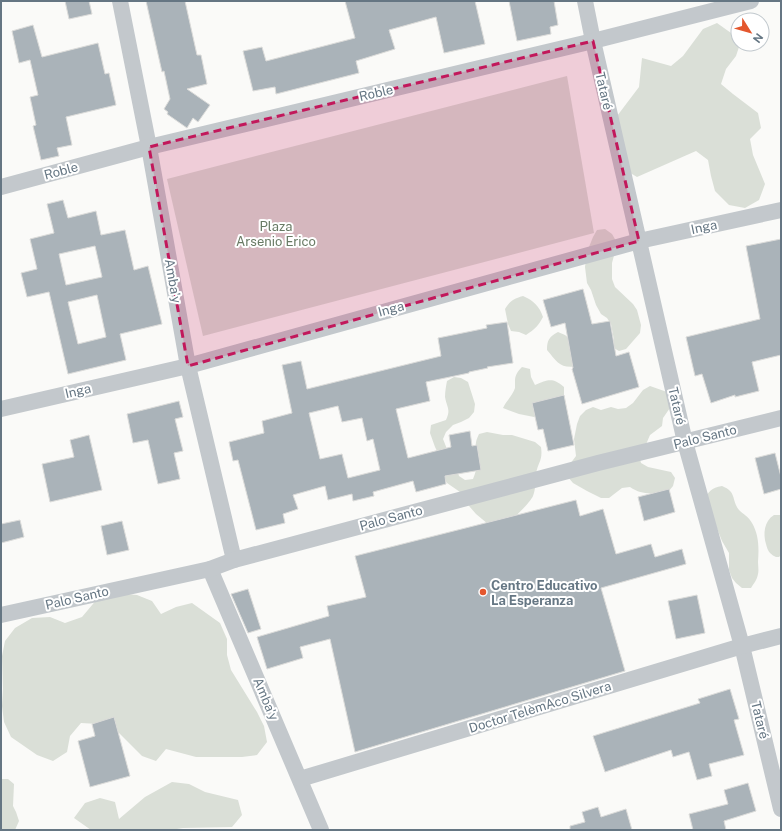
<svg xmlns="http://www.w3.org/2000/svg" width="782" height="831" viewBox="0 0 782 831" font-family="'Public Sans',sans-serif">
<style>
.green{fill:#dadfd7}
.building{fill:#aab3b9;stroke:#dcdcda;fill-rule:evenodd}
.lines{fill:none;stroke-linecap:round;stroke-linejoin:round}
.street{stroke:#c3c8cc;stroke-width:16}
.marked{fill:#c2185b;fill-opacity:0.2;stroke:#c2185b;stroke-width:3;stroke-dasharray:8 5;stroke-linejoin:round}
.poi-dot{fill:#e4572e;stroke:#fff;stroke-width:1.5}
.labels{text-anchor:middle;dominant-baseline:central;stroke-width:4;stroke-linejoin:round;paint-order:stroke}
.street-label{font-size:13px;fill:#657683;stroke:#fff}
.park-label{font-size:13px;fill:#687a64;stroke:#fff}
.poi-label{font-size:13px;font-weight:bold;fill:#657683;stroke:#fff;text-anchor:start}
</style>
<rect width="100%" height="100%" fill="#fafaf8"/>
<g class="green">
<path d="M717,23L738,38V44H740L736,56L726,69L721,84L733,94L758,113L761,128L750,139L753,155L765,184L759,200L745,208L729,205L715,191L711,176L708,160L696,151L637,177L622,168L611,124L639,87L642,58L671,66L683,56L703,29Z"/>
<path d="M567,76L594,233L203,336L167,179Z"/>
<path d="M605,229L612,234L616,241V248L612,263V279L615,287L633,304L637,310L641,325L640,333L626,349L619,351L612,347L614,340L611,324L607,318L601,314L596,305L591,290L587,283L585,267L587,252L593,237L597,230Z"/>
<path d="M523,296C533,300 540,307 543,317C539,325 534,330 526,335L519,332L511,331L508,324L505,309C510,301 513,299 523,296Z"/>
<path d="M558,332L565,335L577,345L579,366C560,369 558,363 547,350C547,340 549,337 558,332Z"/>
<path d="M522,367L530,369L531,377L535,385C548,380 552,377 564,387V395L557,398L534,417L519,414L503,408C506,401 513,395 515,388C515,386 515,384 515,381C515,375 518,371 522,367Z"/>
<path d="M454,377L461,378L468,382L475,404L474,412L469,418L461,422L453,425L446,432L443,439L449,454L454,461L459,476L465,480L473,479C476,472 478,464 477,456C476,446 474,444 479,434L487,432L503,435H512L535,442L541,447C543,461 538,462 536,474C535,481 536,489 533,496C531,501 515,518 510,520C503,522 495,523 488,524L476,514L463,499L460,492L447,483L443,477L442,461L435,447L430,433L431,425L446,420C451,409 447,408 445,397C445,392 446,386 447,381Z"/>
<path d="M650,386L667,392L672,405L663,418L662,426L650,435L644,449L639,455L641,463L648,467L671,472L675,478L673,486L668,492C653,493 643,496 630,487L622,488L609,498H601L587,491L573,483L568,477L567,468L576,456L574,439L577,424L580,416L586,410L593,407L601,410L611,407L618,409L626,408L633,403L643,390Z"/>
<path d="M722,486C737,492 731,499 739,510C743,514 749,517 752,523C759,535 759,548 758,562C758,566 759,570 758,574C757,580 754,583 751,588H742L736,583L732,578L729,570V553L722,541L716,526L704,500C709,491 711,488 722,486Z"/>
<path d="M774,515H781V555L779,557H776C774,556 772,555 770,553C768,551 767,548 766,544C763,534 764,521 774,515Z"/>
<path d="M103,592L137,595L152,601L161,614L176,607L192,603L220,623L227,639V655L231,670L257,712L264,726L267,742L257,755L242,757H196L166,749L156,761L142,756L117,731L98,724L81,723L70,736L67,752L53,761L37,755L11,737L4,722L2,706L3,689L2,656L5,641L15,628L32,618L50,617L65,623L82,617Z"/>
<path d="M1,779H8L14,784L13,806L16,812L19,821L15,830H1Z"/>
<path d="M172,782L189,784L205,792L238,800L242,815L232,827L183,828L171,830H91L74,818L85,803L100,798L115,802L119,819L145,797Z"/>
</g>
<g class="building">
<path d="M65,1H89L92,14L69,19Z"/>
<path d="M146,1H185L197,55H201L207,84L187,89L210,105L198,122L193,118L187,128L167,114L168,112L164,109L170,99L164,71L162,72Z"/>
<path d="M345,1H475L485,44L444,53L436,17L389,30L395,49L356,61L359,73L276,94L275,87L253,91L243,51L262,47L266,61L355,38Z"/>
<path d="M509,1H554L558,25L550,27L551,34L517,41Z"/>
<path d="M33,25L42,57L98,43L105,74L109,73L116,105L66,117L72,145L57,148L59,156L41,160L33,126L36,125L30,97L38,95L30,60L19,63L12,31Z"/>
<path d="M63,200L68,218L96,211L101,235L125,230L134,270L148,266L162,324L120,334L126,360L68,374L49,292L27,297L21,273L37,269L30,239L54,233L47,204ZM95,246L102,277L66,285L59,254ZM97,295L106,337L78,344L68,302Z"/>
<path d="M781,239V355L752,362L759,391L735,397V395L711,403L702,374L695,376L686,337L760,319L746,246Z"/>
<path d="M583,289L592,324L610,321L616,356L629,352L639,387L582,404L572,369L573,368L565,323L551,327L543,300Z"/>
<path d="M507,322L513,363L487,367L488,368L469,372V373L426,382L430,401L396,409L408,458L451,447L449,435L470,431L472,446L477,445L481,470L445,476L446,484L416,492L413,481L373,492L374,496L353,501L352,494L328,500L325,486L293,495L298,509L283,514L285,523L256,530L238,460L233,461L229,442L264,433L262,421L292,413L282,365L301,361L307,389L441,356L438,338L487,328L486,325ZM338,406L342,422L362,418L367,441L373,439L380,470L348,478L342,454L320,459L309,413Z"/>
<path d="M564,395L574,445L548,451L543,429L538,430L532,403Z"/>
<path d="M179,401L183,417L175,419L183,451L174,453L180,479L158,484L148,440L133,443L127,414Z"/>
<path d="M89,435L102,490L50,502L42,464L74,457L70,440Z"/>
<path d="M775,453L781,477V489L764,494L755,458Z"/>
<path d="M669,489L675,512L644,521L638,497Z"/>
<path d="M576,500L580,516L603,509L616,554L651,544L655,557L682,549L686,564L601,588L625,671L355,752L330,639L300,647L303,658L267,669L257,637L329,616L327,606L366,597L355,556Z"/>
<path d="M20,520L24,537L1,543V524Z"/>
<path d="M122,521L129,550L107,555L101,526Z"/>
<path d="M248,589L261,629L248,633L231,594Z"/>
<path d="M697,595L705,633L676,639L668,601Z"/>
<path d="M730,689L739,719L734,720L744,755L709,764L712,776L697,780L689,752L673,757L671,750L605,772L593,736L700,703L698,699Z"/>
<path d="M114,717L130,776L90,787L78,741L95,736L92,724Z"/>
<path d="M748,783L756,811L724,821L726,830H693L689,814L728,804L724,790Z"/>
<path d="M598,807L601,817L626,809L632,830H570V826L585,822L582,812Z"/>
</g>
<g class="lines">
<g class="street">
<path d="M120,1L149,147L188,366L234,560"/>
<path d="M585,1L593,41L685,442L742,646L781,809"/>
<path d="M1,187L149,147L593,41L751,1"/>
<path d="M1,409L188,366L639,241L781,210"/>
<path d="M210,569L321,830"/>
<path d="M1,615L210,569L234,560L598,463L781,418"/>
<path d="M300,779L742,646L781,636"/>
</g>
</g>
<path class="marked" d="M593,41L639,241L188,366L149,147Z"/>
<circle class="poi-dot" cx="483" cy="592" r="4"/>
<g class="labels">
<g class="street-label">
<text transform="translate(604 91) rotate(77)">Tataré</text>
<text transform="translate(376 93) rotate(-13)">Roble</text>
<text transform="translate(61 171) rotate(-15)">Roble</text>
<text transform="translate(704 227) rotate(-12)">Inga</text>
<text transform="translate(173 281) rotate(80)">Amba'y</text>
<text transform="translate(391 309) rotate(-15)">Inga</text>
<text transform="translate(78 391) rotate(-13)">Inga</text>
<text transform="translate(677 406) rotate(77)">Tataré</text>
<text transform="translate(705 437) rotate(-14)">Palo Santo</text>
<text transform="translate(391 518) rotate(-15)">Palo Santo</text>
<text transform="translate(77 598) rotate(-13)">Palo Santo</text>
<text transform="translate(266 699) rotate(67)">Amba'y</text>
<text transform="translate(540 707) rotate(-17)">Doctor TelèmAco Silvera</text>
<text transform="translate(760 720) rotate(76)">Tataré</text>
</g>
<g class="park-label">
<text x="276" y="226">Plaza<tspan x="276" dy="15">Arsenio Erico</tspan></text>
</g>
<g class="poi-label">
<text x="491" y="585">Centro Educativo<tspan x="491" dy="15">La Esperanza</tspan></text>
</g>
</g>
<rect width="782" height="831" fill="none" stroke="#657683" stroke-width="4"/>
<g transform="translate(750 32) rotate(127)"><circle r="19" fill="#ffffff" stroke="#c1c8cd"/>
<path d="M0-3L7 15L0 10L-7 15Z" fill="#e4572e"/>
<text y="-6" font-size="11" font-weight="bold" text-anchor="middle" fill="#657683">N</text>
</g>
</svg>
